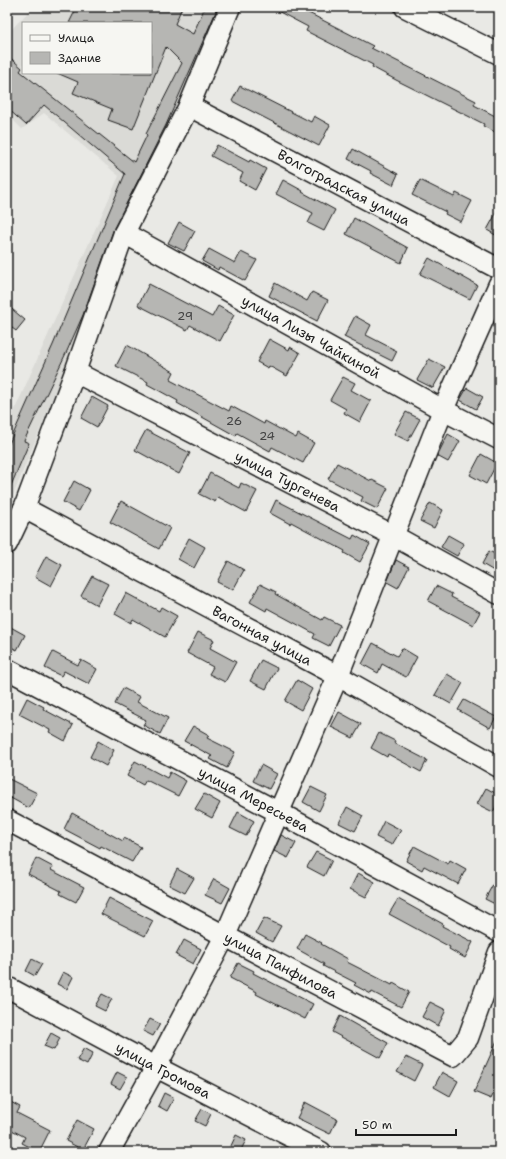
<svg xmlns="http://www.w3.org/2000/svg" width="506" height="1159" viewBox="0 0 506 1159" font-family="'Shantell Sans',sans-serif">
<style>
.built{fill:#dadad6;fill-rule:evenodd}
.building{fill:#b6b6b3;stroke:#1c1c1c}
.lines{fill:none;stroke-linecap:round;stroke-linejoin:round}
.minor-casing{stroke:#1c1c1c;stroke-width:23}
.minor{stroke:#f6f6f2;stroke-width:20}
.labels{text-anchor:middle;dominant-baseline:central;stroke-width:3;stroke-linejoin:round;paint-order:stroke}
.number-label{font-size:12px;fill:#424242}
.street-label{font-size:14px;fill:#1c1c1c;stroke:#f6f6f2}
</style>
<rect width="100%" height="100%" fill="#e9e9e5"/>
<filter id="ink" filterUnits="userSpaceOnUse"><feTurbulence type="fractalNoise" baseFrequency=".025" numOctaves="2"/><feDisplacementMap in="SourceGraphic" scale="8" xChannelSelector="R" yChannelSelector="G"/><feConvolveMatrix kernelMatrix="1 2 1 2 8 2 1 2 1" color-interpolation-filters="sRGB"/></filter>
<g filter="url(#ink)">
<path class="built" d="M33,7H225L57,388L7,510V427L119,176L44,113L22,129L7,114V34ZM23,23H151V73H23Z"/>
<g class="building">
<path d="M77,7H182L175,24L193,34L205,7H218L166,125L114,228L83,315L67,351L24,441L29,443L7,495V448L53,345L125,174L44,105L26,125L7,108V55L22,68L20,71L134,162L147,135L146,134L182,63L166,47L133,129L108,120L112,109L73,93L78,82L57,73H151V23H69Z"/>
<path d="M270,7H297L373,46L371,48L476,101L474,105L499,118V134L483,126L484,124L396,80L372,67L373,65L306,31L308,27Z"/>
<path d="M240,86L311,122L314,116L330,125L319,146L232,101Z"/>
<path d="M217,145L249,162L250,160L266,169L255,190L239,181L243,173L211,156Z"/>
<path d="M353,149L398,174L393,185L370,173L371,171L348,159Z"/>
<path d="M283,180L303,191L302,192L335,210L324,231L308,223L313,213L276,194Z"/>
<path d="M420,180L454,197L456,193L472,201L461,222L445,214L446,212L412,195Z"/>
<path d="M499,208V237L487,230Z"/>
<path d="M354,218L408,248L401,263L346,234Z"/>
<path d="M179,222L195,231L184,251L168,243Z"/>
<path d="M209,249L235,263L241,252L257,260L245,281L219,267L218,270L202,261Z"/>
<path d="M429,258L477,285L470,299L420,274Z"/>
<path d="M275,283L307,301L312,292L328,300L317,321L269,296Z"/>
<path d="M149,284L212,317L218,306L234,315L220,341L190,325L187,330L138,305Z"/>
<path d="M7,305L25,320L16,331L7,324Z"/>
<path d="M355,316L371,325L366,335L397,351L392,361L344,337Z"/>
<path d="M269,339L289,350L290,347L300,353L287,376L269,366L268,368L257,362Z"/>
<path d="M127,345L174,372L170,380L229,411L231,406L264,424L265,421L296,438L298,434L314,443L303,463L272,447L270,451L237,433L236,436L177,403L178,401L147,384L148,382L116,366Z"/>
<path d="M429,359L445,367L433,388L417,380Z"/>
<path d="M343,377L355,383L351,390L371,401L360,422L344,413L346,409L330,400Z"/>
<path d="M467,388L483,397L476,409L460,400Z"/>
<path d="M92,397L108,406L97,427L81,418Z"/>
<path d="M406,412L420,419L408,441L394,434Z"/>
<path d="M146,430L190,453L179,474L135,450Z"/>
<path d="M448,434L460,441L448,462L437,456Z"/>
<path d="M481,454L497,463L486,484L470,475Z"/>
<path d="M337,463L371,481L372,480L388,488L377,509L361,501L363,497L328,479Z"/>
<path d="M210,473L239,488L241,483L257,491L246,512L218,497L215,502L199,494Z"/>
<path d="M74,481L90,490L79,511L63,502Z"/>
<path d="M276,500L352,539L354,535L370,544L360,562L344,553L345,551L291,522L290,524L270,513Z"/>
<path d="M121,501L170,528L159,549L110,522Z"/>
<path d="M430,503L443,510L434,528L420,521Z"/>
<path d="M448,535L464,544L457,556L441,547Z"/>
<path d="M189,538L205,547L194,568L178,559Z"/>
<path d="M489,551L499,556V574L482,564Z"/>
<path d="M46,556L62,565L51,586L35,577Z"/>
<path d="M396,560L409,567L398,588L387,582Z"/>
<path d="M228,561L244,570L233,590L217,582Z"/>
<path d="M92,576L108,584L97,605L81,596Z"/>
<path d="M260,584L276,592L275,594L322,620L324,617L340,625L329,646L313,638L315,634L267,608L266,611L250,602Z"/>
<path d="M436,586L452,594L451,597L480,612L473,625L428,601Z"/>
<path d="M126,593L159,611L161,607L177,616L165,637L133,619L131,623L115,614Z"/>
<path d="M7,625L25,635L17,650L7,645Z"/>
<path d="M198,632L214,640L210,648L236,662L225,682L209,674L213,667L187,653Z"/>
<path d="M373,643L397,656L402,648L417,657L406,677L382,664L378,673L362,664Z"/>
<path d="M53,652L78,665L81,660L97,669L89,684L64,671L61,676L45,668Z"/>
<path d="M261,660L277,668L266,689L250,681Z"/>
<path d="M447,674L463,683L451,704L435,695Z"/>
<path d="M297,680L312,689L301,710L285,701Z"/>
<path d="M123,688L140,697L137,702L168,718L160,734L143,725L146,720L115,704Z"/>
<path d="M27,698L44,707L43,709L73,725L65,741L49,732L50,730L19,714Z"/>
<path d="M464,700L496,717L490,728L458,710Z"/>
<path d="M339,712L361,724L353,738L331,727Z"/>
<path d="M193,726L209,735L207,738L235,752L227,768L210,759L212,756L184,741Z"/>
<path d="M379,733L395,741L394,743L427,760L421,772L388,754L387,757L371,748Z"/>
<path d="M98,741L114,750L106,766L90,757Z"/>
<path d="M135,761L167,778L170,772L186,781L178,796L146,780L143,785L127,776Z"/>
<path d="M261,765L277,774L269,789L253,781Z"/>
<path d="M7,778L37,793L29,808L7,796Z"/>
<path d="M311,787L327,795L319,811L303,802Z"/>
<path d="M486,788L499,795V801L493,812L477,804Z"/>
<path d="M204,794L220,803L212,818L195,809Z"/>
<path d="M347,807L363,816L355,831L339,823Z"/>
<path d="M238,812L254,821L246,836L230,828Z"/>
<path d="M72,813L123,841L124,838L141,847L132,862L101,846L100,848L64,829Z"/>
<path d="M384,821L401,830L392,845L376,837Z"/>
<path d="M281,835L296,843L288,858L274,851Z"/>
<path d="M414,846L448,864L450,860L466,869L458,884L424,866L422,870L406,861Z"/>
<path d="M316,852L332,860L324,876L307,867Z"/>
<path d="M36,858L53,867L51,870L84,887L76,902L60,894L61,891L28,874Z"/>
<path d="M177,869L194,878L185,893L169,885Z"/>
<path d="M358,873L375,882L366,897L350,889Z"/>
<path d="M499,873V906L485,899Z"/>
<path d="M214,879L230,888L222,903L205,895Z"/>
<path d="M109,898L153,921L145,936L101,914Z"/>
<path d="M398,899L443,924L442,926L473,942L465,958L449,949L450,947L389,914Z"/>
<path d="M264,918L281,926L272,942L256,933Z"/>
<path d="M305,934L322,943L321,944L348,959L347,962L392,985L393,983L409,992L401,1007L372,992L371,994L354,985L356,983L323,966L324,964L297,949Z"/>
<path d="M184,940L201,949L193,964L176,955Z"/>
<path d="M32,959L42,964L35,976L26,971Z"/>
<path d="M238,963L254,971L253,973L313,1004L305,1019L256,994L257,992L230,978Z"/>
<path d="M63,972L73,977L67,989L57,984Z"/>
<path d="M102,994L112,999L105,1011L95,1006Z"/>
<path d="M430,1002L446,1010L438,1026L422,1017Z"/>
<path d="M340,1016L388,1043L380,1058L332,1032Z"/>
<path d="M150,1019L160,1024L153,1036L143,1031Z"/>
<path d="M51,1033L60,1038L54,1050L44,1046Z"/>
<path d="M499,1036V1082L491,1099L474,1092Z"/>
<path d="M84,1048L93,1053L87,1065L77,1060Z"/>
<path d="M406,1057L422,1065L414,1081L397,1072Z"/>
<path d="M117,1072L127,1077L120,1089L111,1084Z"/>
<path d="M442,1072L458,1081L450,1096L434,1087Z"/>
<path d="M164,1093L174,1098L167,1111L158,1106Z"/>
<path d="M7,1100L20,1107L17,1113L50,1130L39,1152L22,1143L25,1137L8,1128L7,1130Z"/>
<path d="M305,1102L337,1119L330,1134L297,1118Z"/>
<path d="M202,1109L211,1114L205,1126L195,1121Z"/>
<path d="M77,1120L94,1129L83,1150L66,1141Z"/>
<path d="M236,1135L246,1140L240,1152L230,1148Z"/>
</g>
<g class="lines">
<g class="minor-casing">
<g id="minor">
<path d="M405,7L499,54"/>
<path id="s1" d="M189,106L499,269"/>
<path id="s2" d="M124,233L443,410L499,439"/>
<path id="s3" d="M75,372L394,536L499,594"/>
<path id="s4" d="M24,508L338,676L499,767"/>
<path d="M7,544L24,508L75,372L124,233L189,106L230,7"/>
<path id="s5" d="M7,669L278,812L499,932"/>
<path id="s6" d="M7,820L225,936L453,1056L468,1038L499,952"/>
<path id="s7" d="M7,987L156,1067L321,1152"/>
<path d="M109,1152L156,1067L225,936L338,676L443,410L499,284"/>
</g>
</g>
<use href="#minor" class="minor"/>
</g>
</g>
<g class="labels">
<g class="number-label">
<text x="185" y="316">29</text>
<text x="234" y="421">26</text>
<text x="267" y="436">24</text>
</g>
<g class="street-label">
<text stroke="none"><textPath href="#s1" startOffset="175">Волгоградская улица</textPath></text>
<text stroke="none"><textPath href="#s2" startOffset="214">улица Лизы Чайкиной</textPath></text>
<text stroke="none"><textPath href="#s3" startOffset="239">улица Тургенева</textPath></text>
<text stroke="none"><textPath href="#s4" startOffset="270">Вагонная улица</textPath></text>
<text stroke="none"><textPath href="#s5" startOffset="279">улица Мересьева</textPath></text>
<text stroke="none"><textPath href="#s6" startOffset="310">улица Панфилова</textPath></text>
<text stroke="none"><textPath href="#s7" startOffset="177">улица Громова</textPath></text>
</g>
</g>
<rect width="506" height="1159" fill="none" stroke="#f6f6f2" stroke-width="24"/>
<rect x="12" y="12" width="482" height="1135" fill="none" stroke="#1c1c1c" stroke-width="1.5" filter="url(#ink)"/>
<rect x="22" y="22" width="130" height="52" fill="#f6f6f2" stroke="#9f9f9c"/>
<rect x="30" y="35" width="20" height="6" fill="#f6f6f2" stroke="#9f9f9c"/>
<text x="58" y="42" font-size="12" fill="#1c1c1c">Улица</text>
<rect x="30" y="52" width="20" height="12" fill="#b6b6b3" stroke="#9f9f9c"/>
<text x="58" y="62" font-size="12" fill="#1c1c1c">Здание</text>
<path d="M356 1129v6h100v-6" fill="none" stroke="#1c1c1c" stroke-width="2"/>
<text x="362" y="1129" font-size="12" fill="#1c1c1c" stroke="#f6f6f2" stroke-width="3" paint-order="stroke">50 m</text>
</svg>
